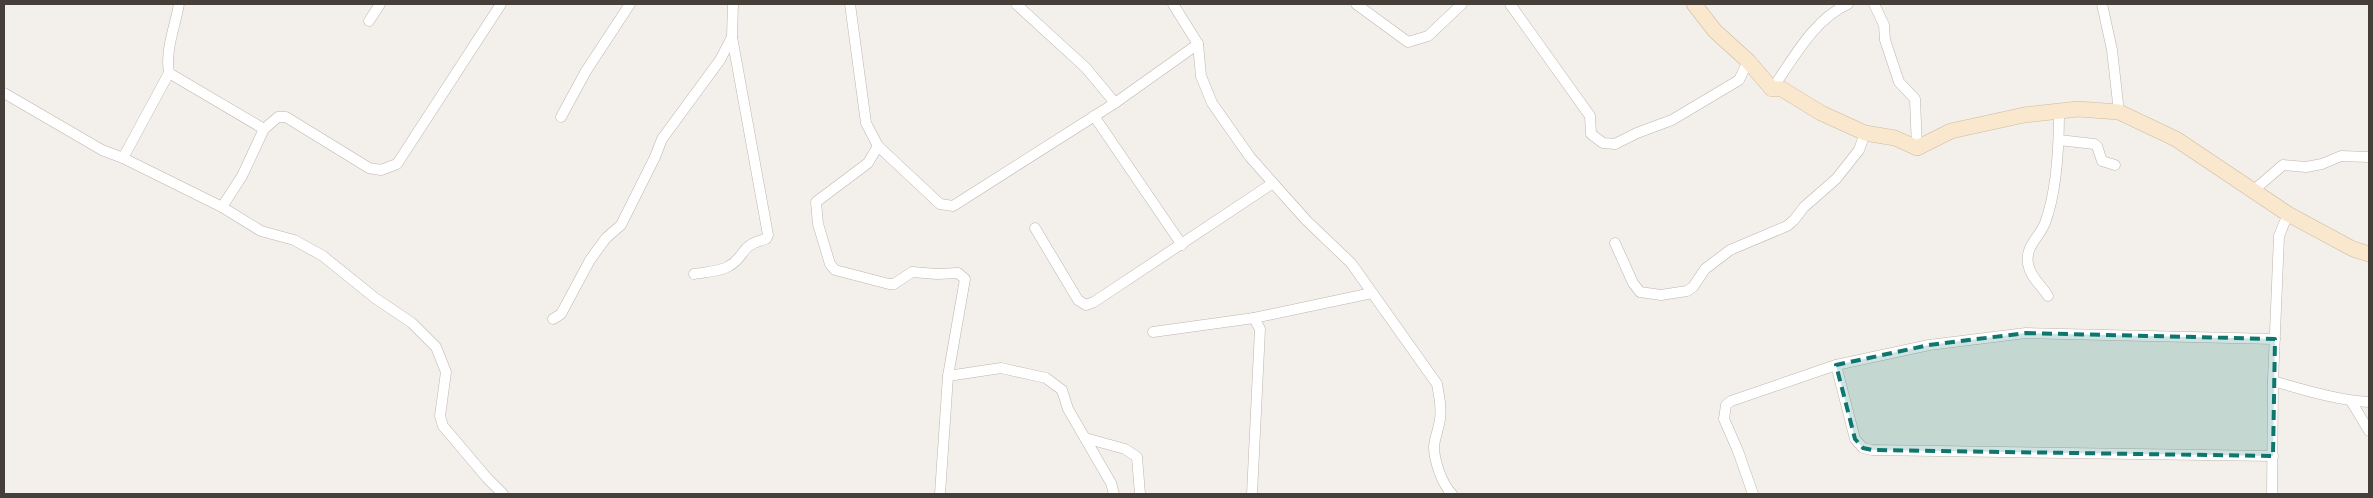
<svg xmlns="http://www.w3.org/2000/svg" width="2373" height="498" viewBox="0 0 2373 498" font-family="Rubik,sans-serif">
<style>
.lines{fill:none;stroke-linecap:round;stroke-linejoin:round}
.street-casing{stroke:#beb5ad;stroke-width:11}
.secondary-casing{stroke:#ceba9e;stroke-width:16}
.street{stroke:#fff;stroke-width:10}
.secondary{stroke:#f9e8ce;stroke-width:15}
.marked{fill:#0f766e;fill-opacity:0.2;stroke:#0f766e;stroke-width:4;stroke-dasharray:10 6;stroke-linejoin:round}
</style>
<rect width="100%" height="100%" fill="#f3efea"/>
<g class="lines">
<g class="street-casing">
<g id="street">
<path d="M179,4C175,27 165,50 169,73L264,129"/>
<path d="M850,4L866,123L878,146L940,204L953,206L1115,103L1198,44"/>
<path d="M1016,4L1086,68L1115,103"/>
<path d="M1173,4L1198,44L1201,76L1212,103L1250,157L1273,183L1307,221L1351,263L1437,384C1439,396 1442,407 1440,419C1439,428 1435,437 1434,446C1434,461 1442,484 1452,494"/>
<path d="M1356,4L1408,42L1428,36L1462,4"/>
<path d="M1510,4L1590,116L1591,134L1603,143L1615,144L1637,133L1672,120L1739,80L1748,61"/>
<path d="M1874,4L1884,25L1885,40L1899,82L1915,99L1917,148"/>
<path d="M2102,4L2112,50L2119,112"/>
<path d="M369,21L380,4"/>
<path d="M1772,89C1794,58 1813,20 1848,4"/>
<path d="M4,93L102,150L123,158L222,207L261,231L294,240L323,256L375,298L412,323L436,347L446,372L440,416L443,426L487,478L503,494"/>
<path d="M1094,116L1182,245"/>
<path d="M561,117L586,71L630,4"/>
<path d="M2059,140L2094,144L2097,146L2102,161L2115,165"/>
<path d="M878,146L868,163L816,202L818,224L830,264L835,270L889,284H894L912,272L937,274L958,273L965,279L948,376L940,494"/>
<path d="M123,158L169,73"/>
<path d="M2254,190L2283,165L2306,167L2322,164L2341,156L2369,157"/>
<path d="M222,207L242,176L264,129L278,117H286L369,168L381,170L397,164L501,4"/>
<path d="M1035,228L1078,300L1086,305L1094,302L1273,183"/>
<path d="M1615,243L1633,283L1640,292L1661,295L1687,291L1693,287L1705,269L1730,250L1787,226L1794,220L1804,207L1836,179L1859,150L1865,133"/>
<path d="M694,274C704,272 720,272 729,266C745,258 739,245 766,239L768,235L732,37"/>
<path d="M2048,296C2042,286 2030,277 2028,264C2025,246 2039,238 2045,223C2057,191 2059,146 2059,112"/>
<path d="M1254,318L1372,293"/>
<path d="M553,319L561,314L590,260L606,238L621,225L655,157L662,139L720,60L732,37L733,4"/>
<path d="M1153,332L1254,318L1260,329L1252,494"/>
<path d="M1836,365L1855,439L1863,448L1872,450L2273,456"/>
<path d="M948,376L1001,368L1046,378L1062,390L1068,409L1111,483L1114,494"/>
<path d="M2273,381C2305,390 2336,400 2369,402"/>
<path d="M2351,401L2369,431"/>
<path d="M1085,438L1125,449L1137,457L1140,494"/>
<path d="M1753,494L1738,451L1724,419L1726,405L1731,401L1836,365L1929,345L2026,333L2275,339"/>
<path d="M2272,494L2273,381L2279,236L2288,214"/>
</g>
</g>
<g class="secondary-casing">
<path id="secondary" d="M1694,4L1715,31L1748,61L1772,89H1782L1821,113L1865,133L1895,138L1917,148L1951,131L2024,115L2078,109L2119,112L2176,139L2288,214L2353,249L2369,254"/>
</g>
<use href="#street" class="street"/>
<use href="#secondary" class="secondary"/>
</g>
<path class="marked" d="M2026,333L2275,339L2273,456L1872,450L1863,448L1855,439L1836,365L1929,345Z"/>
<rect width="2373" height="498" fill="none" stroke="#463f39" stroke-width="10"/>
</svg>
